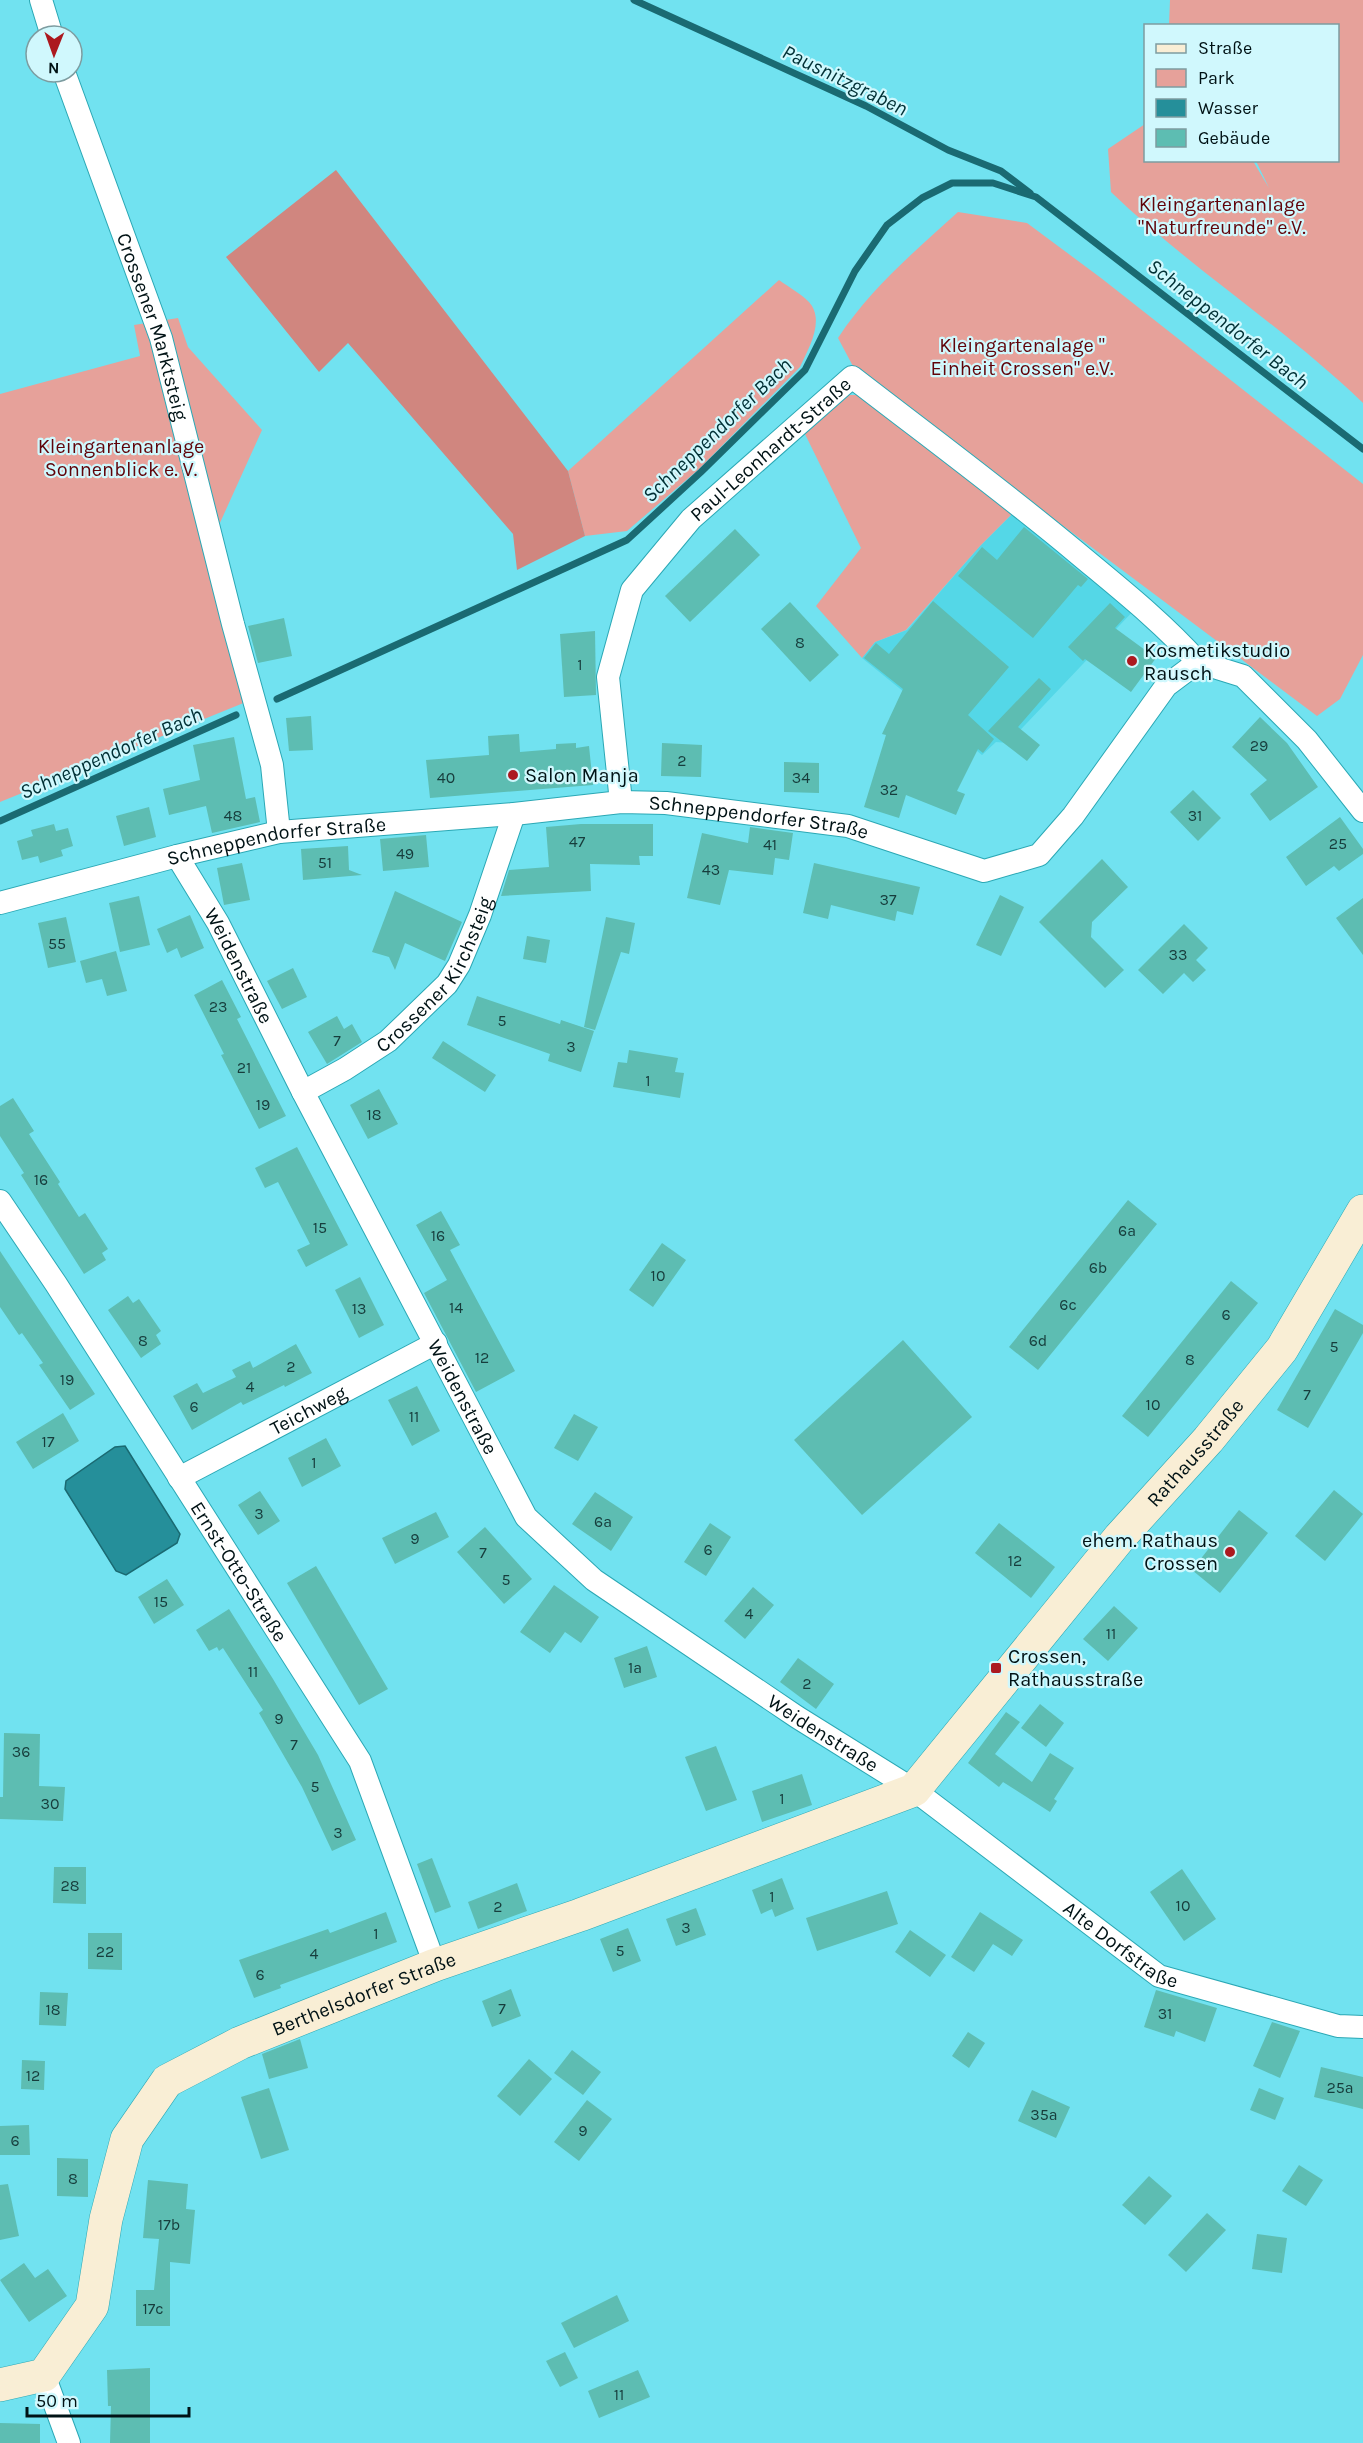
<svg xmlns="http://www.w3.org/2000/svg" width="1363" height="2443" viewBox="0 0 1363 2443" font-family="Karla,sans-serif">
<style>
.built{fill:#54d7e7}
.green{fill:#e6a19a}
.forest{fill:#d0867f}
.water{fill:#258f9a;stroke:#1a6a72;stroke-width:1.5}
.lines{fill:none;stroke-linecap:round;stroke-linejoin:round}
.stream{stroke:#1a6a72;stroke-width:7}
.building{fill:#5dbdb2}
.street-casing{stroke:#2ba8b5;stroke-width:24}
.secondary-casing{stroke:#2ba8b5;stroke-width:34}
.street{stroke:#fff;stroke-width:22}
.secondary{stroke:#f9eed5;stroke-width:33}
.poi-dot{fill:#ac191f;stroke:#d0f8fd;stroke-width:2}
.labels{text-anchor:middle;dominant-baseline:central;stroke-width:4.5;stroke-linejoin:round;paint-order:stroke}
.number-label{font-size:16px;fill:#173d3c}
.park-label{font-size:20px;fill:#600309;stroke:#d0f8fd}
.street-label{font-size:20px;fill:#001215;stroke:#d0f8fd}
.poi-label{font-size:20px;fill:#001215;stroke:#d0f8fd;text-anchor:start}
.water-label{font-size:21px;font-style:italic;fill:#003035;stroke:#d0f8fd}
</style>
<rect width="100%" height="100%" fill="#71e2f0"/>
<path class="built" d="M1017,509L1137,607L1008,743L996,742L982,755L862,658L875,642L907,630L980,546Z"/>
<g class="green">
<path d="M1170,0H1363V403C1284,327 1190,268 1111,192L1108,149L1145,124L1146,160L1253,161L1269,188L1256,161L1338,160V26L1169,25Z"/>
<path d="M958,212L1027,223L1101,278L1363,484V655L1340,699L1317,716L855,370L838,338C870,289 914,252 958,212Z"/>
<path d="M779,280C788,287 806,296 812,306C823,324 808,350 800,367L699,469L627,531L585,536L568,471Z"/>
<path d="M178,318L188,347L262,430L219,525L246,702L0,802V394L140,356L134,325Z"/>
<path d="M848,395H858L1017,509L980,546L906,630L875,642L862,658L816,606L861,548L804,432Z"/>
</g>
<path class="forest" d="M336,170L568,471L585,536L517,570L513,534L348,343L319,372L226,257Z"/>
<path class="water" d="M125,1446L180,1534L177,1543L126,1575L116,1571L65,1489L66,1481L115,1447Z"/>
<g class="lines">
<g class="stream">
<path d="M634,0L866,106L948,150L1001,171L1030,193"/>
<path d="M277,699L627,540L701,472L805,370L855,271L887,225L922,198L952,183H993L1036,197L1363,449"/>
<path d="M0,821L236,715"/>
</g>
</g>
<g class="building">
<path d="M1024,527L1088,579L1081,587L1078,585L1033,638L958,576L982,547L997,560Z"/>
<path d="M735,529L760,555L690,622L665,596Z"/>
<path d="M933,601L1009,667L968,715L994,739L983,753L978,749L957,791L965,794L956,815L906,795L899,818L864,807L886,735L882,734L903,689L864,658L876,643L889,654Z"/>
<path d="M790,602L839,655L810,682L761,629Z"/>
<path d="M1110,603L1125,617L1115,628L1156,658L1131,692L1085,659L1083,661L1068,647Z"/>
<path d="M284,618L292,656L258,663L248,626Z"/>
<path d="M595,631L596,695L564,697L560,634Z"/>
<path d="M1039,678L1051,689L1018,727L1040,745L1027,761L988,731Z"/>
<path d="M311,716L313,750L289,751L286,718Z"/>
<path d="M1260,717L1287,743L1318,787L1270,821L1250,794L1267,780L1232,747Z"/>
<path d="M519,734L520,752L556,749V744L576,743V748L589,746L593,785L430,798L426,760L489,755L488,736Z"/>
<path d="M234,737L246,799L255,797L260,822L212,833L206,806L169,815L163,789L200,780L193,745Z"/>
<path d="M662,743L702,745L701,777L661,776Z"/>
<path d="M784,762L819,763V793L784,792Z"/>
<path d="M1193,790L1221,818L1198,841L1170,812Z"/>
<path d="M149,807L156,837L124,846L116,816Z"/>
<path d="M1340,817L1363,849V854L1339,871L1334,866L1306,886L1286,857Z"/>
<path d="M54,824L56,831L68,828L73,846L61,850L63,856L40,863L38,856L22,860L17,841L33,836L31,830Z"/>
<path d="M581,824H653V856H639L640,865L590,864L591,891L501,896L509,870L549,867L546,827Z"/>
<path d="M750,827L793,833L789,860L775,858L773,875L729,870L720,905L687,898L702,833L748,843Z"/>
<path d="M426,835L429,867L383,871L380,839Z"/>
<path d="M348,846L349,870L362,875L303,880L301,849Z"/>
<path d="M1102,859L1128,887L1092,922L1091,937L1124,970L1105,988L1039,922Z"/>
<path d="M242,863L250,900L224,905L217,868Z"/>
<path d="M814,863L920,887L913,915L897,911L895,921L831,905L828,919L803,913Z"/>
<path d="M395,891L462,922L445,961L405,943L395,970L389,957L372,952Z"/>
<path d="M1000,895L1024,907L1001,956L976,945Z"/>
<path d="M139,896L150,945L120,952L109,903Z"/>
<path d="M1363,898V955L1336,918Z"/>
<path d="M190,915L204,948L181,958L177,948L167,953L157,929Z"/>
<path d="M66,917L76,962L48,968L38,923Z"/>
<path d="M606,917L635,923L629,954L621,952L595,1030L584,1027Z"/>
<path d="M1184,924L1208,948L1196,960L1206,970L1193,982L1184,973L1163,994L1138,970Z"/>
<path d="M527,936L550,940L546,963L523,959Z"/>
<path d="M116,951L127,991L107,996L102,979L86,983L80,961Z"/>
<path d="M293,968L307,997L282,1009L267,981Z"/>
<path d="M222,980L241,1017L237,1019L286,1116L259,1129L221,1055L224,1054L194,995Z"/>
<path d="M477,996L560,1024L561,1020L594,1031L581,1072L548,1061L550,1054L467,1025Z"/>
<path d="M337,1016L344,1029L352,1024L362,1042L327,1064L308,1032Z"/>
<path d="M443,1041L496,1075L485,1092L432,1058Z"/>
<path d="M629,1050L678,1058L675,1072L684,1073L680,1098L613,1087L618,1062L627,1063Z"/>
<path d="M379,1089L398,1124L368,1139L350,1105Z"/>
<path d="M13,1098L34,1131L29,1134L60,1182L58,1184L79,1217L85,1213L108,1249L102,1253L106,1260L84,1274L21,1175L24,1173L0,1136V1106Z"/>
<path d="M297,1147L348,1245L306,1267L297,1250L310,1244L278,1182L265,1188L255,1168Z"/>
<path d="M1128,1200L1157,1224L1038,1370L1009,1347Z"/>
<path d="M441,1211L460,1245L450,1250L515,1371L476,1392L424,1293L447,1280L416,1225Z"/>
<path d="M662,1243L686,1260L653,1307L629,1290Z"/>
<path d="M0,1251L95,1394L70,1410L39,1365L43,1363L22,1333L19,1335L0,1307Z"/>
<path d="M360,1277L384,1325L359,1338L335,1290Z"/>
<path d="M1231,1281L1258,1303L1148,1437L1122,1416Z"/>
<path d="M128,1296L133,1303L139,1299L161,1331L156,1335L161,1344L141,1358L108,1310Z"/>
<path d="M1335,1309L1363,1325V1333L1308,1428L1277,1410Z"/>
<path d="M903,1340L972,1417L862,1515L794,1440Z"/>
<path d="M296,1344L312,1373L285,1387L284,1385L243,1405L241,1402L192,1430L173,1396L197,1383L203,1393L236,1377L232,1370L250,1361L253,1368Z"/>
<path d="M417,1386L440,1431L412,1446L388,1400Z"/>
<path d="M63,1413L79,1441L33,1469L16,1442Z"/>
<path d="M574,1414L598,1427L578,1461L554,1448Z"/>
<path d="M326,1438L341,1466L302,1487L288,1458Z"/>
<path d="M1334,1490L1363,1514L1325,1561L1295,1536Z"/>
<path d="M260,1491L280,1521L258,1535L238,1505Z"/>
<path d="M595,1492L633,1517L611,1551L572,1524Z"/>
<path d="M1239,1510L1268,1533L1220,1593L1192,1570Z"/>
<path d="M436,1512L449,1537L395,1564L382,1538Z"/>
<path d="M710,1523L731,1537L706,1576L684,1562Z"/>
<path d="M999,1523L1055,1567L1031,1598L975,1553Z"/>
<path d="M485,1527L532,1579L504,1604L457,1552Z"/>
<path d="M316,1566L388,1689L359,1705L287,1583Z"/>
<path d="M167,1579L184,1605L154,1624L138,1597Z"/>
<path d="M554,1585L599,1617L581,1643L565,1632L550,1653L520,1632Z"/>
<path d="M753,1587L774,1605L745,1639L724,1621Z"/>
<path d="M1114,1606L1138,1628L1108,1661L1083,1639Z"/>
<path d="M229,1609L273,1679L318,1755L356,1840L332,1851L302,1787L259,1713L263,1710L223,1648L219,1651L217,1647L209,1651L196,1630Z"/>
<path d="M647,1646L657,1677L624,1688L614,1658Z"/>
<path d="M798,1658L834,1684L816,1709L780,1682Z"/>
<path d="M1040,1704L1064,1723L1046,1747L1021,1728Z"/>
<path d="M1006,1712L1020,1722L995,1754L1032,1782L1050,1753L1074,1768L1054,1799L1057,1801L1050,1812L1003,1782L999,1787L968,1763Z"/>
<path d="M4,1733L40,1734L39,1786L65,1787L63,1821L0,1819V1797H3Z"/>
<path d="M716,1746L737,1800L706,1811L685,1757Z"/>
<path d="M802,1774L812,1805L762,1822L752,1791Z"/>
<path d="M432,1858L451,1907L435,1913L417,1864Z"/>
<path d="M54,1867H86V1904L53,1903Z"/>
<path d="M1182,1869L1216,1919L1184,1941L1150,1892Z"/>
<path d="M782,1878L794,1909L775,1917L772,1909L761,1914L752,1890Z"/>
<path d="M517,1883L527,1911L478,1929L468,1902Z"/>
<path d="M887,1891L898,1924L817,1951L806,1918Z"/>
<path d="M696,1908L706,1935L676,1946L666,1919Z"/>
<path d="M386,1912L397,1942L280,1985L281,1988L254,1998L239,1960L328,1929L330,1933Z"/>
<path d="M980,1912L1023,1940L1012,1956L993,1944L974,1972L951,1957Z"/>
<path d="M628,1928L641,1961L613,1972L600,1939Z"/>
<path d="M910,1930L946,1955L930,1977L895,1952Z"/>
<path d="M88,1933H122V1970L88,1969Z"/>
<path d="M511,1989L521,2016L492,2027L482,2001Z"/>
<path d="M1156,1990L1217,2008L1205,2042L1176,2031L1174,2037L1144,2027Z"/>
<path d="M40,1992L68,1993L66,2026L39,2025Z"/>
<path d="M1272,2022L1300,2031L1280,2078L1253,2066Z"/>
<path d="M968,2032L985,2043L969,2068L952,2056Z"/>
<path d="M300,2039L308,2068L269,2079L262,2054Z"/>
<path d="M572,2050L601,2072L583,2095L554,2073Z"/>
<path d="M529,2059L552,2079L520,2116L497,2096Z"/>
<path d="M22,2060L45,2061L44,2090L21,2089Z"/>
<path d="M1321,2067L1363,2077V2109L1314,2097Z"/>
<path d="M269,2088L289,2150L261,2159L241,2097Z"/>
<path d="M1259,2088L1284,2098L1275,2120L1250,2110Z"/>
<path d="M1032,2090L1070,2107L1056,2138L1018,2121Z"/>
<path d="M587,2100L612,2119L579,2161L554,2142Z"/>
<path d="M29,2125L30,2155H0V2126Z"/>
<path d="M57,2158L88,2159V2197L57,2196Z"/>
<path d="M1299,2165L1323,2180L1306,2206L1282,2191Z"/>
<path d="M1149,2176L1172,2196L1145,2225L1122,2205Z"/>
<path d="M148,2180L188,2184L186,2209L195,2210L190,2264L170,2262V2326H136V2290H154L159,2239L143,2238Z"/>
<path d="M8,2184L19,2236L0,2240V2185Z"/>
<path d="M1207,2213L1226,2230L1186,2272L1168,2255Z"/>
<path d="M1257,2234L1287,2238L1282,2273L1252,2269Z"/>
<path d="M24,2263L35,2278L48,2269L67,2296L29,2322L0,2280Z"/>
<path d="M617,2295L629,2321L574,2348L561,2323Z"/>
<path d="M565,2352L578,2378L560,2387L546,2361Z"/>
<path d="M150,2368V2443H110L111,2406H108L107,2370Z"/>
<path d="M638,2370L650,2397L599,2418L588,2391Z"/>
<path d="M0,2423L40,2424V2443H0Z"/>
</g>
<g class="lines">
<g class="street-casing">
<g id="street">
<path d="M41,0L52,36"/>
<path id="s1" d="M64,72L161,338L233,624L272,765L279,832"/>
<path id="s2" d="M621,802L608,677L632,590L691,519L852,377C927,435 1003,491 1076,552C1119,588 1160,620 1198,662"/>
<path id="s3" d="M177,856L218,923L303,1092L526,1517L594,1580L797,1717L914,1790L1159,1976L1338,2026L1363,2027"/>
<path id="s4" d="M0,903L177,856L279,832L514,814L621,802L666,803L848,826L984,871L1039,855L1073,816L1166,686L1198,662L1243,676L1307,740L1363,811"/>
<path id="s5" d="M303,1092L345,1069L388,1041L447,984L459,965L480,915L514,814"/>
<path id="s6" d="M0,1201L56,1284L360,1761L435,1965"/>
<path id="s7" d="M179,1478L436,1343"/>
<path d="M44,2375L69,2443"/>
</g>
</g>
<g class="secondary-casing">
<g id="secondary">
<path id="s8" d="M0,2385L44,2375L92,2306L106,2219L127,2139L167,2081L240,2043L435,1965L580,1915L914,1790L1120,1537L1208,1440L1282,1349L1363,1211"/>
</g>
</g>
<use href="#street" class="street"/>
<use href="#secondary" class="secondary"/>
</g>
<g class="poi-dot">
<circle cx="1132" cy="661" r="6"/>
<circle cx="513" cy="775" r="6"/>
<circle cx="1230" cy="1552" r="6"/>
<rect x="990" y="1662" width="12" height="12" rx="3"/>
</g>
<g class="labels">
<g class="number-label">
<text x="800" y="642">8</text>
<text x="580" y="664">1</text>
<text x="1259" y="745">29</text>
<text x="682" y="760">2</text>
<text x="446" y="777">40</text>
<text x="801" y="777">34</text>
<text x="889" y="789">32</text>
<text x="233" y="815">48</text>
<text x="1195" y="815">31</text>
<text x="577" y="841">47</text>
<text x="1338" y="843">25</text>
<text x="770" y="844">41</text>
<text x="405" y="853">49</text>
<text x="325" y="862">51</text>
<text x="711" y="869">43</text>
<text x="888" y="899">37</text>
<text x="57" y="943">55</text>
<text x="1178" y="954">33</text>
<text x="218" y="1006">23</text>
<text x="502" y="1020">5</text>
<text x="337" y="1040">7</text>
<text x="571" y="1046">3</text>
<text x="244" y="1067">21</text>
<text x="648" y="1080">1</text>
<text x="263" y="1104">19</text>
<text x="374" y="1114">18</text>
<text x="41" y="1179">16</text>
<text x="320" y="1227">15</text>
<text x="1127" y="1230">6a</text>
<text x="438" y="1235">16</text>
<text x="1098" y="1267">6b</text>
<text x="658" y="1275">10</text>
<text x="1068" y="1304">6c</text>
<text x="456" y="1307">14</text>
<text x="359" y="1308">13</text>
<text x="1226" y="1314">6</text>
<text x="143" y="1340">8</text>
<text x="1038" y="1340">6d</text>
<text x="1334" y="1346">5</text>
<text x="482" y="1357">12</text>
<text x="1190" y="1359">8</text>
<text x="291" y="1366">2</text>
<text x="67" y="1379">19</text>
<text x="250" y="1386">4</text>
<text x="1307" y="1394">7</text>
<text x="1153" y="1404">10</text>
<text x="194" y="1406">6</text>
<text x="414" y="1416">11</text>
<text x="48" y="1441">17</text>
<text x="314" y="1462">1</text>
<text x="259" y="1513">3</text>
<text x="603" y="1521">6a</text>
<text x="415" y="1538">9</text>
<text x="708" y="1549">6</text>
<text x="483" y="1552">7</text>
<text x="1015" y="1560">12</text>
<text x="506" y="1579">5</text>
<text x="161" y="1601">15</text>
<text x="749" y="1613">4</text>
<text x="1111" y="1633">11</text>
<text x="635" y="1667">1a</text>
<text x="253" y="1671">11</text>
<text x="807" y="1683">2</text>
<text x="279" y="1718">9</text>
<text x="294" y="1744">7</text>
<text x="21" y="1751">36</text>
<text x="315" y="1786">5</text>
<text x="782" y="1798">1</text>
<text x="50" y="1803">30</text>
<text x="338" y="1832">3</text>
<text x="70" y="1885">28</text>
<text x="772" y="1896">1</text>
<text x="1183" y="1905">10</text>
<text x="498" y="1906">2</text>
<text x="686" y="1927">3</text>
<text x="376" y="1933">1</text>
<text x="620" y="1950">5</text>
<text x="105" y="1951">22</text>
<text x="314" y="1953">4</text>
<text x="260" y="1974">6</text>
<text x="502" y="2008">7</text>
<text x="53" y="2009">18</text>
<text x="1165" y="2013">31</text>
<text x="33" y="2075">12</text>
<text x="1340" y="2087">25a</text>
<text x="1044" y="2114">35a</text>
<text x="583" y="2130">9</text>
<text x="15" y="2140">6</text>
<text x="73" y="2178">8</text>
<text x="169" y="2224">17b</text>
<text x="153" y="2308">17c</text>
<text x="619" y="2394">11</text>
</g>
<g class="park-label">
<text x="1222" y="204">Kleingartenanlage<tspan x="1222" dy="23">"Naturfreunde" e.V.</tspan></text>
<text x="1022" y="345">Kleingartenalage "<tspan x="1022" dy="23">Einheit Crossen" e.V.</tspan></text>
<text x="121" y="446">Kleingartenanlage<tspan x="121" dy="23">Sonnenblick e. V.</tspan></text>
</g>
<g class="street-label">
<text stroke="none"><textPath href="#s1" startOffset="270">Crossener Marktsteig</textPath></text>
<text stroke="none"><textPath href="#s2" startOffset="414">Paul-Leonhardt-Straße</textPath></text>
<text stroke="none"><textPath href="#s4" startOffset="770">Schneppendorfer Straße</textPath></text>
<text stroke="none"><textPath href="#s4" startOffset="284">Schneppendorfer Straße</textPath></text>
<text stroke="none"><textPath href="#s3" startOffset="126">Weidenstraße</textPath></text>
<text stroke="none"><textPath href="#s5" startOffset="182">Crossener Kirchsteig</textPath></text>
<text stroke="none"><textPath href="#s3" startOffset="612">Weidenstraße</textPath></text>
<text stroke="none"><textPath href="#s7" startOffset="146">Teichweg</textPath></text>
<text stroke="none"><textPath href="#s8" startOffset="1612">Rathausstraße</textPath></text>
<text stroke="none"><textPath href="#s6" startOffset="441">Ernst-Otto-Straße</textPath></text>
<text stroke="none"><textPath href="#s3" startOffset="1116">Weidenstraße</textPath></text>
<text stroke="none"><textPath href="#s3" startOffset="1482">Alte Dorfstraße</textPath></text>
<text stroke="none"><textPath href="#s8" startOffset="586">Berthelsdorfer Straße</textPath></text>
</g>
<g class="poi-label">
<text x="1144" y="650">Kosmetikstudio<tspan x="1144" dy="23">Rausch</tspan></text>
<text x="525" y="775">Salon Manja</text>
<text x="1218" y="1540" text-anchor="end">ehem. Rathaus<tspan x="1218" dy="23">Crossen</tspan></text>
<text x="1008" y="1656">Crossen,<tspan x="1008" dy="23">Rathausstraße</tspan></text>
</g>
<g class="water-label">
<text transform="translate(845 80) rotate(26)">Pausnitzgraben</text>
<text transform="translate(1228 324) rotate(38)">Schneppendorfer Bach</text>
<text transform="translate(717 430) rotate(-44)">Schneppendorfer Bach</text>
<text transform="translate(111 753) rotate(-24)">Schneppendorfer Bach</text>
</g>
</g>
<rect x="1144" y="24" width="195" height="138" fill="#d0f8fd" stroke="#7d9ca0" stroke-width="1.5"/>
<rect x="1156" y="44" width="30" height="9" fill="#f9eed5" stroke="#7d9ca0" stroke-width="1.5"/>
<text x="1198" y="54" font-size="18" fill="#001215">Straße</text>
<rect x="1156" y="69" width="30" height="18" fill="#e6a19a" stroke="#7d9ca0" stroke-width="1.5"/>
<text x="1198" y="84" font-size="18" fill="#001215">Park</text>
<rect x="1156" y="99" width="30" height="18" fill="#258f9a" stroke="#7d9ca0" stroke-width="1.5"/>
<text x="1198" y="114" font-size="18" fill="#001215">Wasser</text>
<rect x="1156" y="129" width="30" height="18" fill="#5dbdb2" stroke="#7d9ca0" stroke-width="1.5"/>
<text x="1198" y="144" font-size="18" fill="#001215">Gebäude</text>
<g transform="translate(54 54) rotate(181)"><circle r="28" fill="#d0f8fd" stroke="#7d9ca0" stroke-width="1.5"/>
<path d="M0-4.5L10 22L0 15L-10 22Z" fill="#ac191f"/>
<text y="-9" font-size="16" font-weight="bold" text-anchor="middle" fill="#001215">N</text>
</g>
<path d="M27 2407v9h162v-9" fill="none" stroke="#001215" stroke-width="3"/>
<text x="36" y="2407" font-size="18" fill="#001215" stroke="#d0f8fd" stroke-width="4.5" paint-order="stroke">50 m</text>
</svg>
